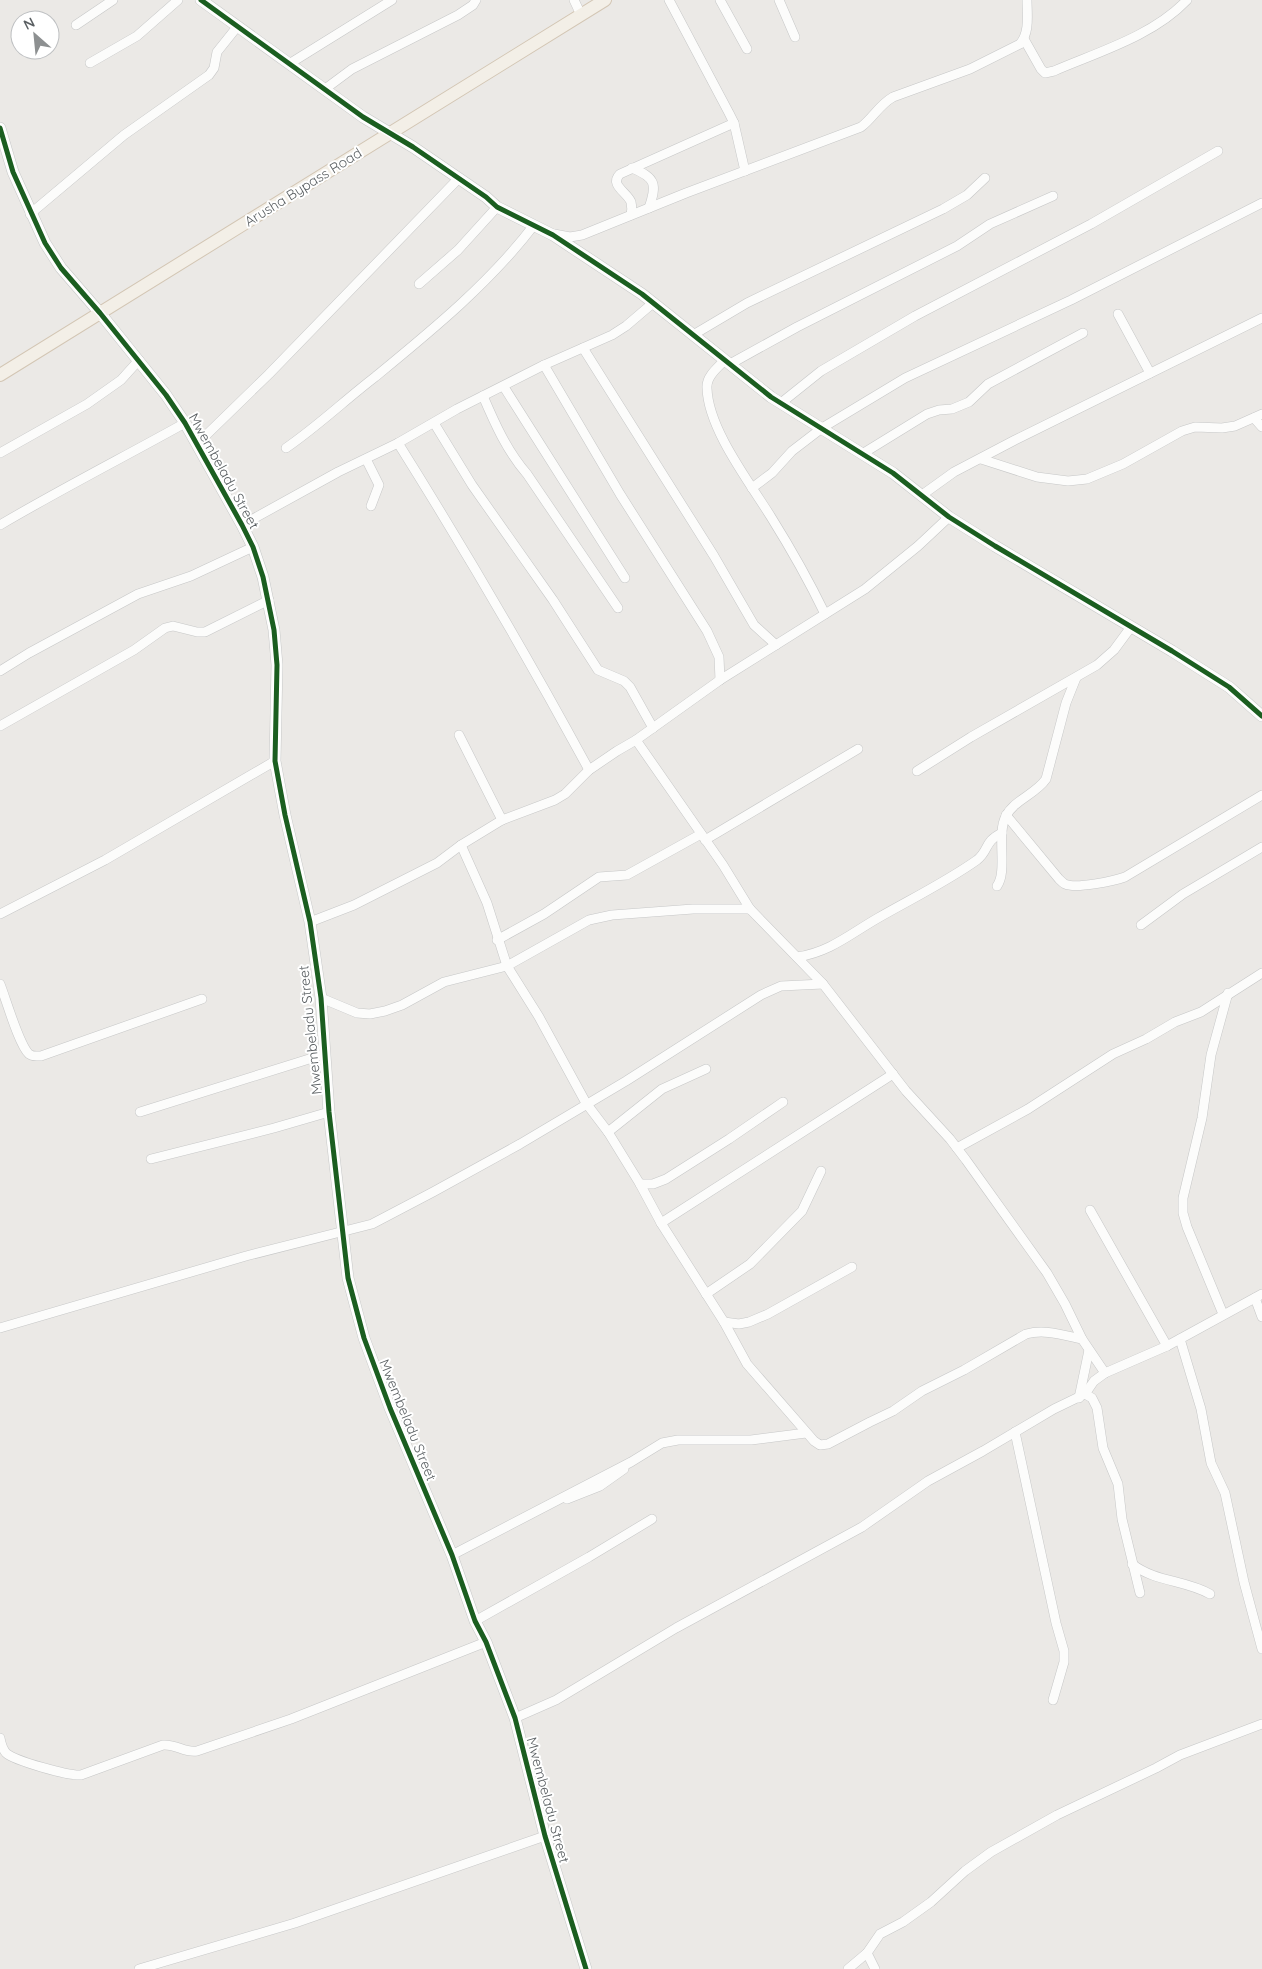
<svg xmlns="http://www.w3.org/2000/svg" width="1262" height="1969" viewBox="0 0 1262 1969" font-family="Quicksand,sans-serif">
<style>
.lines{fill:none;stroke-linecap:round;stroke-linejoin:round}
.street-casing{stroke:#c6c7c7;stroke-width:10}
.secondary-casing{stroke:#c7c8c8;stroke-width:12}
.primary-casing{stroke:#d3c6b4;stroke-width:14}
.street{stroke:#fcfcfb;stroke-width:9}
.secondary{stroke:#fcfcfb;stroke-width:11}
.primary{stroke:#f3efe7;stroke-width:12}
.cycleway-casing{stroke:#fff;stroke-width:8}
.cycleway{stroke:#1b5e20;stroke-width:5}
.labels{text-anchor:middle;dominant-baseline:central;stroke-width:4;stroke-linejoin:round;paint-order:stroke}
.street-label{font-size:14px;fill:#5b6063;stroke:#fff}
</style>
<rect width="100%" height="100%" fill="#ebe9e6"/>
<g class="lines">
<g class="street-casing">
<g id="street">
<path d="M574,0L581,15"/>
<path d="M669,0L729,113L734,123L745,171"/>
<path d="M720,0L747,49"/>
<path d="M779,0L795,37"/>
<path d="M76,25L113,0"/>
<path d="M1024,39L1041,69L1045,73L1054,71C1098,52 1153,36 1187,0"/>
<path d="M90,63L137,36L178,0"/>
<path d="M289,64L392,0"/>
<path d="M325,89L352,69L458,15L473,5L476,0"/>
<path d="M632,168C656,178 657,184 649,208"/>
<path d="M30,214L124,135L209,75L214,68L217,52L237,27"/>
<path d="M631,215C632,211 632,207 631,202C627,192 609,185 620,174L734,123"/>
<path d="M554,234L570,237L582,235L686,193L861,127C873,118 879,105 893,97L970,69L1020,44C1030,32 1027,15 1027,0"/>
<path d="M419,284L458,250L497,207"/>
<path d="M1118,314L1150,373"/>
<path d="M693,335L747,303L943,209L967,195L985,178"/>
<path d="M583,348L714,556L754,625L776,645"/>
<path d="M725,360C717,368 706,377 707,388C708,429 750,483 771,517C791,549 809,581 825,614"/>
<path d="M730,364L797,327L957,246L990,224L1053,196"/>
<path d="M544,365L620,494L707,631L719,657L720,680"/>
<path d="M504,387L625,578"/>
<path d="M483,396C495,424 507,451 527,474L618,608"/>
<path d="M781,403L821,371L915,316L1091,224L1218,151"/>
<path d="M1254,418L1262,427"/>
<path d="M434,423L472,485L553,600L598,670L624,681L630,687L653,728"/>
<path d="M198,443L269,374L459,178"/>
<path d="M398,443C465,550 529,659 589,770"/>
<path d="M286,448C318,426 345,400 375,377C431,331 490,283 534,225"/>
<path d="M0,453L87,404L121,380L139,360"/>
<path d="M862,454L927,414L939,410L952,409L969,402L988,384L1083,333"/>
<path d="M366,459L379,485L371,506"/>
<path d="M981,459L1037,477L1068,481L1087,479L1123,464L1182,431L1195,427L1222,428L1235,426L1262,414"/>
<path d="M752,488L772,473L792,451L822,428L905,378L1071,300L1262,203"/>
<path d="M922,495L954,472L1015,440L1262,318"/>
<path d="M0,525C61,489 124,457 185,423"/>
<path d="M242,525L338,472L398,443L457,409L544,365L612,335L626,326L653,303"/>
<path d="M0,671L29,653L138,594L191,576L253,547"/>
<path d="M0,726L134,650L165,628L173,626L197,632H205L269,600"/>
<path d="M459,735L502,820"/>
<path d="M636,740L723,865L750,909L823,984L906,1091L950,1139L966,1160L1047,1273L1065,1304L1082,1339L1105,1373"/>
<path d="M917,771L971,737L1097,665L1114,650L1131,627"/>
<path d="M1006,815L1059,879C1061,881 1063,883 1065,884C1076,889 1114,881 1125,877L1262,795"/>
<path d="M705,840L858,749"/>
<path d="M461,845L487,903L507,966L539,1017L586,1103L608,1132L640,1184L661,1223L724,1322L747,1364L814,1441L820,1445L828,1444L870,1422L893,1411L922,1391L964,1370L1026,1334C1045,1329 1062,1335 1082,1339"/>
<path d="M997,886C1008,871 996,834 1006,816C1014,800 1036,794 1046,779L1066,703L1076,678"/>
<path d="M0,914L105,860L275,761"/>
<path d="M310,922L354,905L437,863L461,845L502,820L555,800L565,794L589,770L617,751L636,740L720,680L865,589L918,546L949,517"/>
<path d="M1141,925L1183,894L1262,847"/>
<path d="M497,940L544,914L599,877L627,875L701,834"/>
<path d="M797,957C830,952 850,934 878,918C911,899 946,882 977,860C989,851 984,841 1002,833"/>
<path d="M0,984C6,999 19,1045 29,1054C33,1057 36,1056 41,1056L202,999"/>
<path d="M321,998L357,1013L370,1014L385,1011L402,1005L444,982L507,966L589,920L612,915L693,909H750"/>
<path d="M140,1112L325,1054"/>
<path d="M608,1132L662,1089L706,1069"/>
<path d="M957,1148L1028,1109L1113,1054L1146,1039L1175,1022L1201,1012L1262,973"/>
<path d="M151,1159L274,1128L329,1112"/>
<path d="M640,1184H653L666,1179L729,1139L783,1102"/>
<path d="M1090,1210L1167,1346"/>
<path d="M661,1223L893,1074"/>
<path d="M706,1294L750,1264L802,1211L821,1171"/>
<path d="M1255,1298L1262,1317"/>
<path d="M1223,1314L1187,1227L1183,1213V1198L1202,1118L1211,1055L1228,993"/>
<path d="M724,1322L739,1324L749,1322L768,1314L852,1267"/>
<path d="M0,1328L246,1256L372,1224L433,1192L520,1144L626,1081L761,995L781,986L823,984"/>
<path d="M1180,1339L1201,1409L1211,1463L1225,1493L1244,1582L1262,1649"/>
<path d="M1085,1394L1092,1398L1097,1408L1103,1448L1118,1484L1122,1519L1140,1593"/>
<path d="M1079,1398L1089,1350"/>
<path d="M1015,1432L1056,1623L1064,1651V1662L1053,1700"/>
<path d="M567,1499L600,1486L624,1469"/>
<path d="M452,1555L631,1462L662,1443L678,1440H751L806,1433"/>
<path d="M1132,1564C1155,1582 1185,1580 1210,1594"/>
<path d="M475,1621L589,1557L652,1519"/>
<path d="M515,1718L556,1700L676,1628L862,1527L928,1481L983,1451L1054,1409L1085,1394L1094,1381L1105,1373L1167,1346L1262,1294"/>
<path d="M0,1738C1,1744 2,1748 6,1753C15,1761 69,1776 81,1775L163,1745C177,1744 184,1753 197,1751L291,1719L486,1642"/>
<path d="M867,1953L875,1969"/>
<path d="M139,1969L295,1923L545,1836"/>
<path d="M848,1969L867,1953L880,1934L903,1922L931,1902L965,1871L991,1852L1057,1815L1156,1768L1180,1755L1262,1724"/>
</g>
</g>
<g class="secondary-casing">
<g id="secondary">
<path d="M201,0L363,117L413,147L486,197L497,207L553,235L642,294L771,397L893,473L949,517L995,546L1172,651L1229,687L1262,716"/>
<path d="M0,128L13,172L45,243L61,268L100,313L166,395L185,423L242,525L253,547L263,577L274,630L277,665L275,761L285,815L310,922L321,998L329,1112L348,1278L364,1338L390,1408L452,1555L475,1621L486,1642L515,1718L545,1836L586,1969"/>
</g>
</g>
<g class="primary-casing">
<path id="primary" d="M0,375L605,0"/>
</g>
<use href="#street" class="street"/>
<use href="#secondary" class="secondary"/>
<use href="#primary" class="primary"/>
<g class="cycleway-casing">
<g id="cycleway">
<path d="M201,0L363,117L413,147L486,197L497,207L553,235L642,294L771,397L893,473L949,517L995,546L1172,651L1229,687L1262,716"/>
<path d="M0,128L13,172L45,243L61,268L100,313L166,395L185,423L242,525L253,547L263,577L274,630L277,665L275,761L285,815L310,922L321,998L329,1112L348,1278L364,1338L390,1408L452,1555L475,1621L486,1642L515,1718L545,1836L586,1969"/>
</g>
</g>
<use href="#cycleway" class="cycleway"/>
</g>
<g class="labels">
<g class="street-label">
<text transform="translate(303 187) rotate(-32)">Arusha Bypass Road</text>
<text transform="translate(224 471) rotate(61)">Mwembeladu Street</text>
<text transform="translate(310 1030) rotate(-96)">Mwembeladu Street</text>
<text transform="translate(408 1420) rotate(68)">Mwembeladu Street</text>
<text transform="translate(548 1800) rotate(75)">Mwembeladu Street</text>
</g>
</g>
<g transform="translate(35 35) rotate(333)"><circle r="24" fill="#ffffff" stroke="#bdbfc1"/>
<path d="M0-4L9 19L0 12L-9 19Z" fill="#8d9091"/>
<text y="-8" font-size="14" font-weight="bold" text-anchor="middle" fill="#5b6063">N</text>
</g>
</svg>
